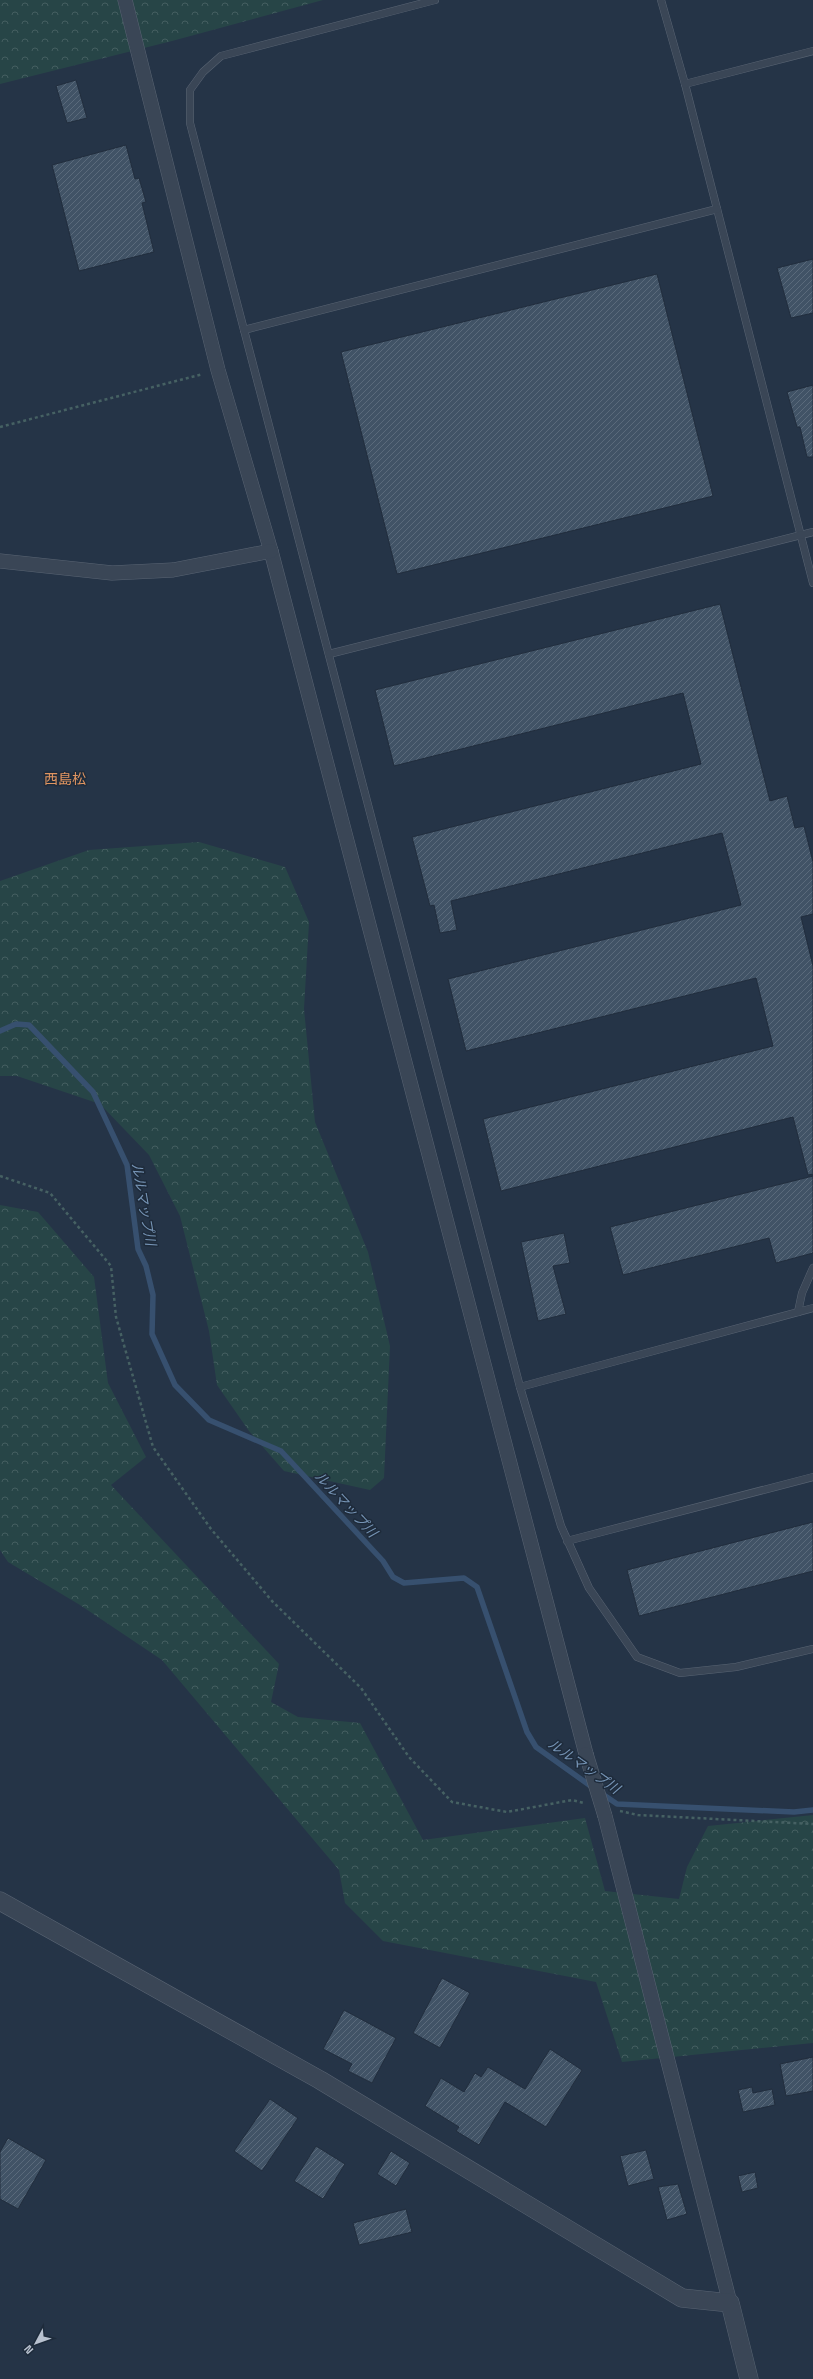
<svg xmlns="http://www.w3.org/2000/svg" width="813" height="2379" viewBox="0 0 813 2379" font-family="'Space Grotesk','Noto Sans JP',sans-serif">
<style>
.forest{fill:url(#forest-crowns)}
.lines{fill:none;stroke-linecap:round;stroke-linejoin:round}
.stream{stroke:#37506f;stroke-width:5.5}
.building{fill:url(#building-hatch);stroke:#212d3d}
.service-casing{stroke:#596473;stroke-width:8}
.minor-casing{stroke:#596473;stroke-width:15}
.tertiary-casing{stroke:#596473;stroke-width:19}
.path{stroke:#466163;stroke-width:2.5;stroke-dasharray:3 3;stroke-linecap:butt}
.service{stroke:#3a4656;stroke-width:7}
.minor{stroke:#3a4656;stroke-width:14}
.tertiary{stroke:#3a4656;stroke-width:18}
.minor-bridge-casing{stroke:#596473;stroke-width:15;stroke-linecap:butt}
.minor-bridge{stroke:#3a4656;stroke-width:14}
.labels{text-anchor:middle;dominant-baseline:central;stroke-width:3;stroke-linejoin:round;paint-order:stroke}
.neighbourhood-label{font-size:14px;fill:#e09561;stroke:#1e2b3b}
.water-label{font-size:14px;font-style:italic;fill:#7593b4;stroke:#1e2b3b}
</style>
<defs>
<pattern id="forest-crowns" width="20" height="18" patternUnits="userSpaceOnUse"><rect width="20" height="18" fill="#274547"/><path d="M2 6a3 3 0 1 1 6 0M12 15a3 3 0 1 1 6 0" fill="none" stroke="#445e60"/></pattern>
<pattern id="building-hatch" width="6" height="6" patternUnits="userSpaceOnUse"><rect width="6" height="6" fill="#415366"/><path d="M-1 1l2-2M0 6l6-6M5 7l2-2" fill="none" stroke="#5a6a7b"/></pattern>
</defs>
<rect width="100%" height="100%" fill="#253447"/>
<g class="forest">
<path d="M0,0H323L172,41L0,84Z"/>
<path d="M199,842L285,867L309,922L304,1009L315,1122L368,1252L390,1346L384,1478L370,1490L284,1471L249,1431L217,1385L209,1331L180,1216L149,1155L100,1104L17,1076H0V881L89,850Z"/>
<path d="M0,1205L38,1212L94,1277L108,1383L146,1457L111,1485L279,1664L271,1702L298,1717L360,1723L423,1840L585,1818L605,1891L679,1899L687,1867L708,1826L813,1815V2043L622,2062L596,1982L383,1941L345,1903L339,1870L162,1660L80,1605L8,1562L0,1550Z"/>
</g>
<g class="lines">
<g class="stream">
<path d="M0,1031L16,1024L29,1025L93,1092L127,1165L138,1249L146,1266L153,1295L152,1334L175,1385L209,1420L281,1451L383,1561L393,1577L404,1583L464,1578L477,1587L527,1732L536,1747L592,1787"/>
<path d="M601,1793L617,1804L794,1812L813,1810"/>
</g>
</g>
<g class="building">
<path d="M76,80L87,118L67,123L56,86Z"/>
<path d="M126,145L135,179L139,178L146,202L142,203L154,252L79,271L52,165Z"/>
<path d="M813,259V313L791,318L777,268Z"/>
<path d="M657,274L713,496L397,574L341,352Z"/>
<path d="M813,385V457H807L800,427H797L787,392Z"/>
<path d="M720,604L770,801L787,796L795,828L804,826L813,862V914L801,917L813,966V1174L808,1175L793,1117L501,1191L483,1119L773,1046L756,978L466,1051L448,979L741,905L722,833L451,901L457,930L440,933L434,905L430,906L412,837L701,764L683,693L394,766L375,690Z"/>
<path d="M813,1176V1253L776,1263L769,1238L623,1275L610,1227Z"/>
<path d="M564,1233L570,1263L553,1266L566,1314L538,1321L521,1242Z"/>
<path d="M813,1522V1571L639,1616L627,1570Z"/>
<path d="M442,1978L470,1993L440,2048L413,2033Z"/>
<path d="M344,2010L396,2038L372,2083L348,2071L352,2064L323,2049Z"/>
<path d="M550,2049L582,2070L546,2127L505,2102L479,2145L456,2131L459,2127L425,2106L441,2078L464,2092L475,2073L481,2077L488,2067L525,2089Z"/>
<path d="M813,2057V2091L786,2096L780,2064Z"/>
<path d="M752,2087L753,2093L772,2089L775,2105L743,2112L738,2090Z"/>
<path d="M270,2099L298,2118L262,2171L234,2151Z"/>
<path d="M8,2138L46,2160L18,2209L0,2199V2152Z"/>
<path d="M316,2146L345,2164L323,2199L294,2181Z"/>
<path d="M646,2150L654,2179L628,2186L620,2156Z"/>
<path d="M391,2151L410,2163L396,2186L377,2174Z"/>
<path d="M755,2172L758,2188L742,2192L738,2176Z"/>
<path d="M678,2184L687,2214L667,2220L658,2187Z"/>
<path d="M406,2209L412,2232L359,2245L353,2223Z"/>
</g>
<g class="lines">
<g class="service-casing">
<g id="service">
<path d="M435,0L221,56L203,72L190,90V123L520,1387L561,1526L589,1588L637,1657L680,1673L736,1667L813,1649"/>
<path d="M661,0L685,84L813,583"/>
<path d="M685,84L813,51"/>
<path d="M244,330L717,209"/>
<path d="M329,654L813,532"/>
<path d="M798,1312L802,1293L813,1268"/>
<path d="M520,1387L813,1308"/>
<path d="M567,1541L813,1477"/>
</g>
</g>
<g class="minor-casing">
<g id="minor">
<path d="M125,0L218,370L271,551L586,1754"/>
<path d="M0,561L112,573L173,570L271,551"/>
<path d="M605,1816L730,2303"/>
</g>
</g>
<g class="tertiary-casing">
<path id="tertiary" d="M0,1901L320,2080L682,2298L730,2303L749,2379"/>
</g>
<g class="path">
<path d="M0,427L203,374"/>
<path d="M0,1176L50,1193L111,1266L116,1317L153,1447L211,1529L272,1601L361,1688L409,1757L452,1802L507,1812L572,1800L584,1803"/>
<path d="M620,1811L638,1815L813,1824"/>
</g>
<use href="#service" class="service"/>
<use href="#minor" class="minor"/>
<use href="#tertiary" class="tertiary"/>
<g class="minor-bridge-casing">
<path id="minor-bridge" d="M586,1754L605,1816"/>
</g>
<use href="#minor-bridge" class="minor-bridge"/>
</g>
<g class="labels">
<g class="neighbourhood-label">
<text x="65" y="779">西島松</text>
</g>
<g class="water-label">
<text transform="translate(144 1204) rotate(80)">ルルマップ川</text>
<text transform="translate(346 1504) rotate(47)">ルルマップ川</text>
<text transform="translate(584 1766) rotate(35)">ルルマップ川</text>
</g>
</g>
<g transform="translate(36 2343) rotate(229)" stroke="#1e2b3b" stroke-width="3" paint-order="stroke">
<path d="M0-3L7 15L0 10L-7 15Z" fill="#b8c1cf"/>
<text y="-6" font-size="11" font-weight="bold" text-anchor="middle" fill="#b8c1cf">N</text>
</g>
</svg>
